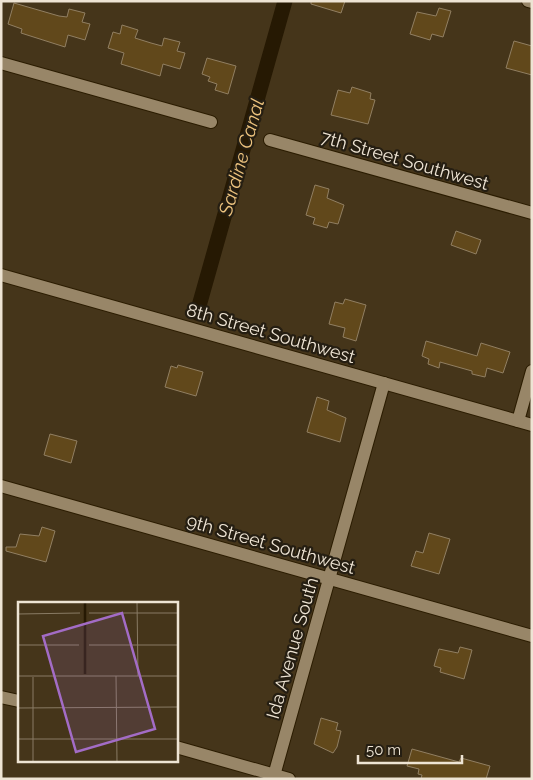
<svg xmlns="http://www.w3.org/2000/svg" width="533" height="780" viewBox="0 0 533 780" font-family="Raleway,sans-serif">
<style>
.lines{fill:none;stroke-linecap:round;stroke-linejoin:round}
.canal{stroke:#261903;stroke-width:15}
.building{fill:#61481b;stroke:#917f62}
.minor-casing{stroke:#2b1c01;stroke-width:14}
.minor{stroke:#988668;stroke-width:12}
.labels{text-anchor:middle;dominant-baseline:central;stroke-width:4.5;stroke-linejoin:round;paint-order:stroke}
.street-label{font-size:18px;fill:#eee4d4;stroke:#251e12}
.water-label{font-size:19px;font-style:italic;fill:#edc37e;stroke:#251e12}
.inset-river{fill:none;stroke:#261903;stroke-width:2.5}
.inset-road{fill:none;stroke:#897b64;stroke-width:1}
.view{fill:#a36cc6;fill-opacity:0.15;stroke:#a36cc6;stroke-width:2.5}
.inset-edge{fill:none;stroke:#eee4d4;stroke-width:2.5}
</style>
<rect width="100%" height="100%" fill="#45351a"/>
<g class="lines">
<path class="canal" d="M197,313L285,1"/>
</g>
<g class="building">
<path d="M311,1H345L341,13L311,4Z"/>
<path d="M14,3L59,16L67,17L69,9L85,13L82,22L90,24L85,40L68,35L65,47L21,33L22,29L8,24Z"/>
<path d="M439,8L451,11L443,37L432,34L430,40L410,34L417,12L436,16Z"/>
<path d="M122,25L138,30L135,38L151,43L162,46L164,38L180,42L177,51L185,53L180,69L163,64L160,76L121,64L124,53L108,48L113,32L120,34Z"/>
<path d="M514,41L532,46V75L506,68Z"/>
<path d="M207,58L236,66L228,94L215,90L217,84L208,81L210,77L202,74Z"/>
<path d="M352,87L371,93L370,99L375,100L368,124L331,115L338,90L350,93Z"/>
<path d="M315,185L329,189L327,198L344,205L338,224L329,222L327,228L313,224L315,218L306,215Z"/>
<path d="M456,231L481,240L476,254L451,245Z"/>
<path d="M345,299L366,305L356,341L343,337L345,328L329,324L335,302L343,304Z"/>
<path d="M426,341L477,356L481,343L510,352L503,373L487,368L485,377L472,374V371L440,362L439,368L428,364L429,359L422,356Z"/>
<path d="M178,365L203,372L196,396L165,387L171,366L177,368Z"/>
<path d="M317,397L329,401L327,410L346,418L340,442L307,432Z"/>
<path d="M50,434L77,441L71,463L44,455Z"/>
<path d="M42,527L55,531L46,562L6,551V547H16L20,534L39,536Z"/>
<path d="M429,533L450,539L439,574L411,566L416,551L423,553Z"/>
<path d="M460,647L472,650L464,679L440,672L441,668L434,666L439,649L458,653Z"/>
<path d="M321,718L338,723L336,730L341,731L337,747L333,753L314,744Z"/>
<path d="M412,749L459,762L461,758L490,766L486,779H421L422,775L418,774L419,769L407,766Z"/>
</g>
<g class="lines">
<g class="minor-casing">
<g id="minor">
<path d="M528,1L532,2"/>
<path d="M1,63L211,122"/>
<path d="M270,140L532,213"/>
<path d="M1,275L532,425"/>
<path d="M518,421L532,371"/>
<path d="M1,486L532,636"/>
<path d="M1,697L19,701"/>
<path d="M176,747L289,779"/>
<path d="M273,779L384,383"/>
</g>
</g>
<use href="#minor" class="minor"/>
</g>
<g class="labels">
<g class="street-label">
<text transform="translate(405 160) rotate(16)">7th Street Southwest</text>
<text transform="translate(271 333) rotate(16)">8th Street Southwest</text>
<text transform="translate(271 544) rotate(16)">9th Street Southwest</text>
<text transform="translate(292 648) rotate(-74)">Ida Avenue South</text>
</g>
<g class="water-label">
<text transform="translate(241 157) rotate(-74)">Sardine Canal</text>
</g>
</g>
<g transform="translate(18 602)">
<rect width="160" height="160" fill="#45351a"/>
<path class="inset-river" d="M67,0V72"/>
<path class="inset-road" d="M119,0L120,74M71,11H160M0,12L62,11M0,43H61M71,43H160M0,74H160M98,74L99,160M15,75V160M0,106L160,105M0,137H160"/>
<path class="view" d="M104,11L137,127L58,150L25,34Z"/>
<rect width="160" height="160" class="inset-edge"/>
</g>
<rect width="533" height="780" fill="none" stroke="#eee4d4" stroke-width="5"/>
<path d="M358 755v8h104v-8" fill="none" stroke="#eee4d4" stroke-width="2.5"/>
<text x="366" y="755" font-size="15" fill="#eee4d4" stroke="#251e12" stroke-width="4" paint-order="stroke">50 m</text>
</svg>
